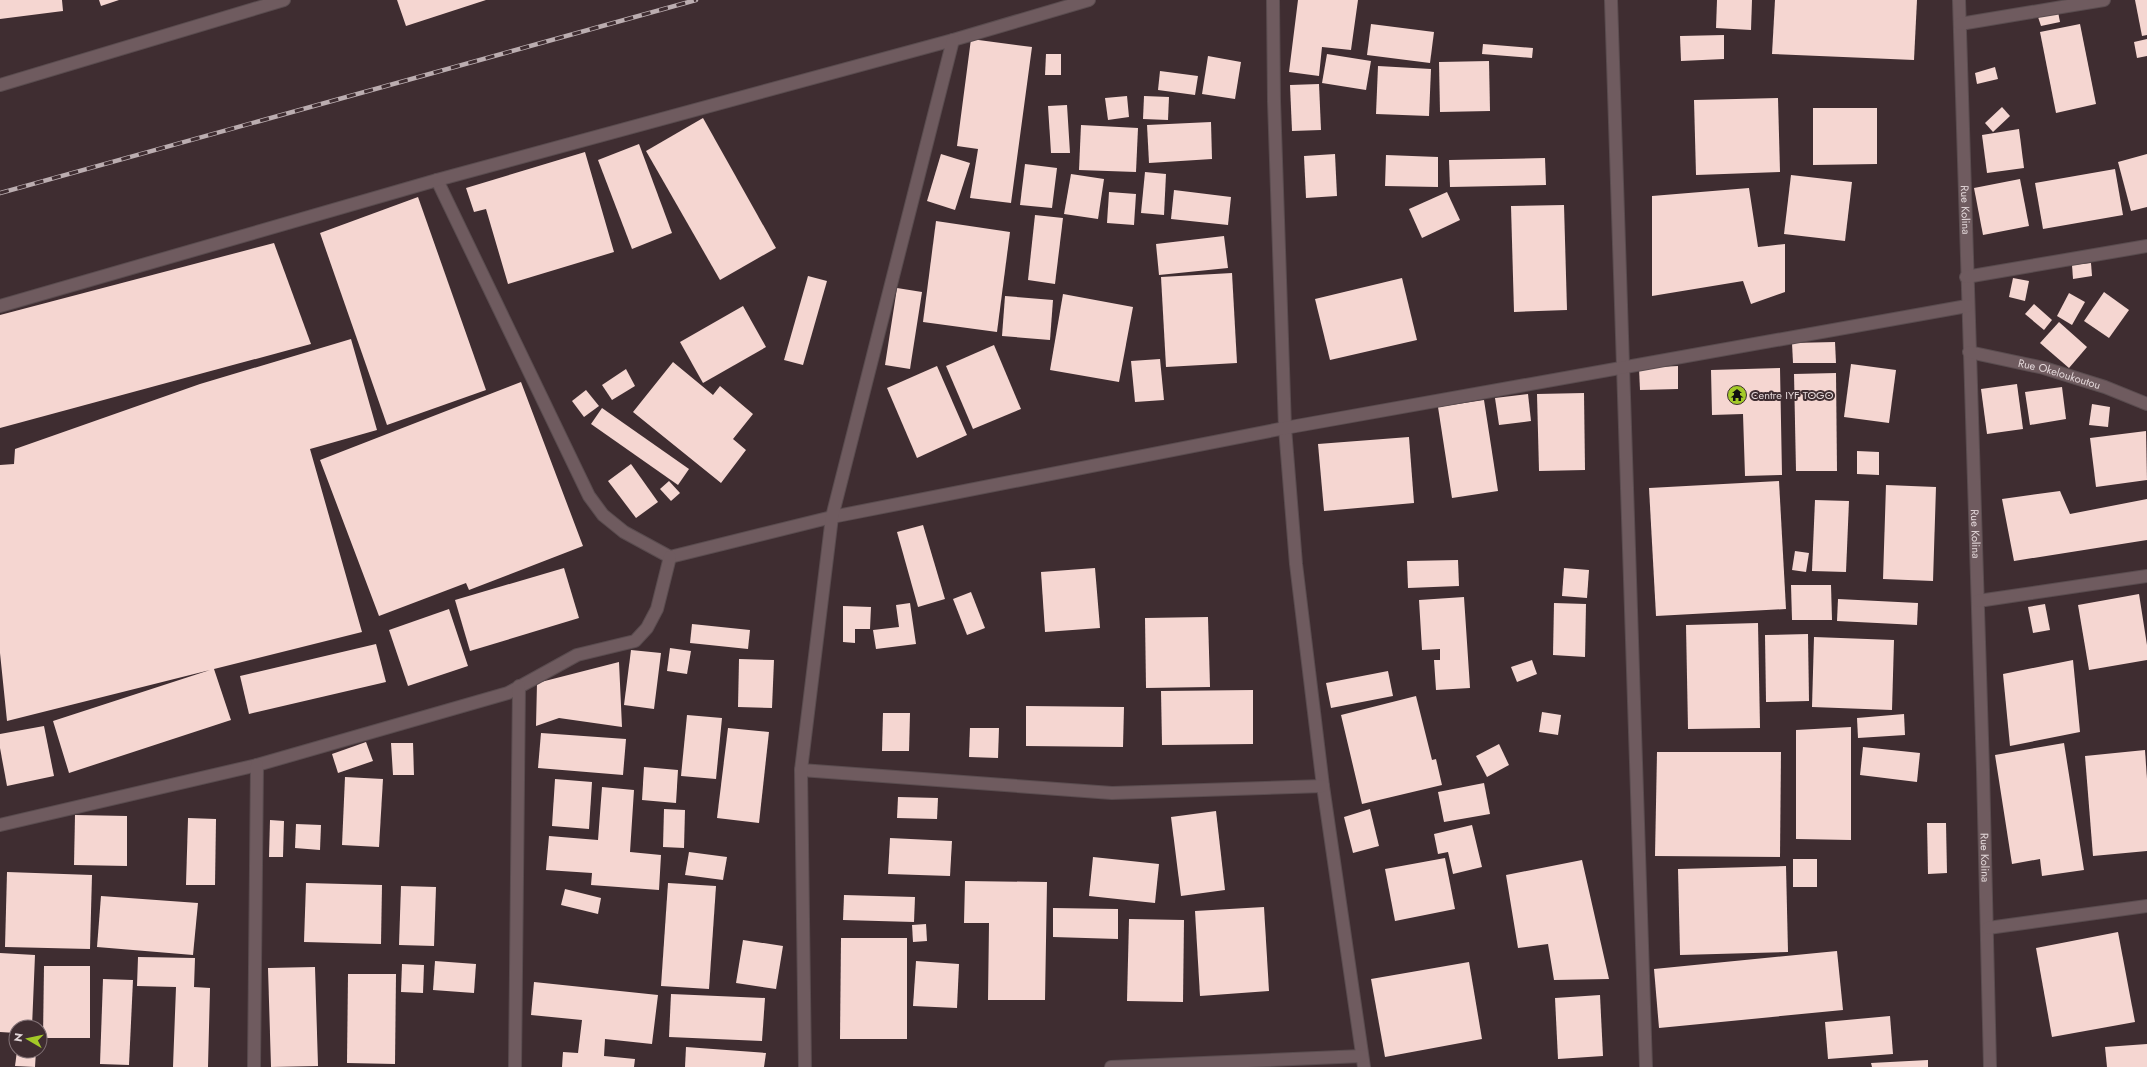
<svg xmlns="http://www.w3.org/2000/svg" width="2147" height="1067" viewBox="0 0 2147 1067" font-family="Jost,sans-serif">
<style>
.building{fill:#f5d6d1}
.lines{fill:none;stroke-linecap:round;stroke-linejoin:round}
.minor-casing{stroke:#5a4c4f;stroke-width:14}
.minor{stroke:#6f5b5f;stroke-width:12}
.rail-casing{stroke:#bbadb0;stroke-width:4.5}
.rail{stroke:#3f2d31;stroke-width:3;stroke-dasharray:9;stroke-linecap:butt}
.labels{text-anchor:middle;dominant-baseline:central;stroke-width:4;stroke-linejoin:round;paint-order:stroke}
.street-label{font-size:11px;fill:#e4d8da;stroke:#3f2d31}
.poi-label{font-size:11px;fill:#e4d8da;stroke:#3f2d31;text-anchor:start}
</style>
<rect width="100%" height="100%" fill="#3f2d31"/>
<g class="building">
<path d="M0,0H62L63,11L0,19Z"/>
<path d="M99,0H119L101,6Z"/>
<path d="M397,0H486L406,26Z"/>
<path d="M1298,0H1358L1351,50L1322,47L1319,76L1289,72Z"/>
<path d="M1717,0H1752L1751,30L1716,28Z"/>
<path d="M1775,0H1917L1914,60L1772,54Z"/>
<path d="M2135,0H2147V35L2142,36Z"/>
<path d="M2058,12L2060,22L2041,26L2038,17Z"/>
<path d="M1371,24L1434,32L1430,63L1367,55Z"/>
<path d="M2080,24L2096,104L2056,113L2040,32Z"/>
<path d="M1724,35V59L1681,61L1680,36Z"/>
<path d="M971,39L1032,47L1011,203L970,198L978,149L957,146Z"/>
<path d="M2147,39V56L2137,58L2134,42Z"/>
<path d="M1483,44L1533,48L1532,58L1482,54Z"/>
<path d="M1046,54H1061V75H1045Z"/>
<path d="M1327,54L1371,61L1366,90L1322,83Z"/>
<path d="M1208,56L1241,62L1235,99L1202,94Z"/>
<path d="M1489,61L1490,111L1440,112L1439,62Z"/>
<path d="M1378,66L1431,69L1429,116L1376,114Z"/>
<path d="M1995,67L1998,79L1977,84L1975,73Z"/>
<path d="M1160,71L1198,76L1195,95L1158,90Z"/>
<path d="M1319,84L1321,130L1292,131L1290,85Z"/>
<path d="M1127,96L1129,117L1108,120L1105,98Z"/>
<path d="M1144,96L1169,97L1168,120L1143,119Z"/>
<path d="M1778,98L1780,172L1696,175L1694,100Z"/>
<path d="M1067,105L1070,153H1051L1048,106Z"/>
<path d="M2002,107L2010,116L1993,132L1985,123Z"/>
<path d="M1813,108H1877V164L1813,165Z"/>
<path d="M703,118L776,248L720,280L646,151Z"/>
<path d="M1211,122L1212,159L1149,163L1147,125Z"/>
<path d="M1081,125L1138,128L1136,172L1079,170Z"/>
<path d="M2019,129L2024,168L1987,173L1982,135Z"/>
<path d="M639,144L672,233L632,249L598,160Z"/>
<path d="M585,152L614,252L508,284L486,209L474,212L466,188Z"/>
<path d="M941,154L970,163L955,210L927,201Z"/>
<path d="M1335,154L1337,196L1306,198L1304,156Z"/>
<path d="M2147,154V207L2131,211L2118,162Z"/>
<path d="M1386,155L1438,157V187L1385,186Z"/>
<path d="M1545,158L1546,185L1450,187L1449,160Z"/>
<path d="M1025,164L1057,168L1052,208L1020,205Z"/>
<path d="M2115,169L2123,215L2043,229L2035,183Z"/>
<path d="M1145,172L1166,174L1164,215L1141,213Z"/>
<path d="M1071,174L1104,179L1098,219L1064,214Z"/>
<path d="M1791,175L1852,182L1845,241L1784,234Z"/>
<path d="M2020,179L2029,226L1983,235L1974,188Z"/>
<path d="M1749,188L1758,247L1785,244V292L1751,304L1743,281L1652,296V196Z"/>
<path d="M1174,190L1231,197L1228,225L1171,219Z"/>
<path d="M1109,192L1136,194L1134,225L1107,223Z"/>
<path d="M1447,192L1460,220L1422,238L1409,209Z"/>
<path d="M418,197L486,390L387,425L320,233Z"/>
<path d="M1564,205L1567,310L1514,312L1511,206Z"/>
<path d="M1035,215L1063,218L1055,284L1028,280Z"/>
<path d="M936,221L1010,232L997,332L923,322Z"/>
<path d="M1224,236L1228,268L1159,275L1156,244Z"/>
<path d="M274,243L311,344L0,428V315Z"/>
<path d="M2091,263L2092,276L2073,279L2072,265Z"/>
<path d="M1232,273L1237,363L1166,367L1161,277Z"/>
<path d="M808,276L827,281L803,365L784,360Z"/>
<path d="M1402,278L1417,340L1330,360L1315,299Z"/>
<path d="M2013,278L2029,281L2025,301L2009,297Z"/>
<path d="M897,288L922,292L910,369L885,365Z"/>
<path d="M2104,292L2129,310L2109,338L2084,321Z"/>
<path d="M2069,293L2085,302L2072,325L2057,316Z"/>
<path d="M1063,294L1133,307L1119,382L1050,370Z"/>
<path d="M1005,296L1053,300L1050,340L1002,336Z"/>
<path d="M2034,304L2052,320L2044,330L2025,314Z"/>
<path d="M743,306L766,347L703,383L680,342Z"/>
<path d="M2059,322L2087,347L2069,368L2040,343Z"/>
<path d="M351,339L377,430L310,449L362,632L214,669L231,720L69,773L53,721L210,670L7,721L0,653V465L14,464L15,449L200,384Z"/>
<path d="M1835,342L1836,363H1793L1792,343Z"/>
<path d="M994,345L1021,409L973,429L946,366Z"/>
<path d="M1160,359L1164,400L1135,402L1131,361Z"/>
<path d="M673,362L713,395L720,386L753,414L733,439L746,450L721,483L633,412Z"/>
<path d="M1851,364L1896,370L1889,423L1844,417Z"/>
<path d="M937,366L967,435L917,458L887,388Z"/>
<path d="M1678,366V389L1640,390L1639,368Z"/>
<path d="M1780,368L1782,475L1745,476L1743,414L1712,415L1711,370Z"/>
<path d="M626,369L635,386L612,400L602,385Z"/>
<path d="M1836,373L1837,471H1796L1794,374Z"/>
<path d="M521,382L583,546L469,590L466,583L379,616L320,460Z"/>
<path d="M2017,384L2023,429L1987,434L1981,389Z"/>
<path d="M2062,387L2066,419L2030,425L2025,392Z"/>
<path d="M586,390L599,406L584,417L572,401Z"/>
<path d="M1584,393L1585,470L1539,471L1537,394Z"/>
<path d="M1528,394L1531,421L1499,425L1495,398Z"/>
<path d="M1484,400L1498,491L1452,498L1438,407Z"/>
<path d="M2092,404L2110,407L2108,427L2089,425Z"/>
<path d="M602,408L689,469L678,485L591,424Z"/>
<path d="M2146,431L2147,480L2096,487L2090,438Z"/>
<path d="M1409,437L1414,503L1324,511L1318,444Z"/>
<path d="M1857,451L1879,452V475L1857,474Z"/>
<path d="M631,464L658,502L636,518L608,481Z"/>
<path d="M669,481L680,493L671,501L660,489Z"/>
<path d="M1779,481L1786,609L1656,616L1649,488Z"/>
<path d="M1886,485L1936,487L1933,581L1883,579Z"/>
<path d="M2060,491L2070,514L2147,499V540L2014,561L2002,499Z"/>
<path d="M1815,500L1849,501L1846,572L1812,571Z"/>
<path d="M923,525L945,599L918,607L897,532Z"/>
<path d="M1795,551L1809,553L1806,572L1792,570Z"/>
<path d="M1458,560L1459,586L1408,588L1407,561Z"/>
<path d="M564,568L579,618L470,651L455,600Z"/>
<path d="M1095,568L1100,628L1045,632L1041,572Z"/>
<path d="M1564,568L1589,570L1587,598L1562,596Z"/>
<path d="M1791,585H1831L1832,620H1792Z"/>
<path d="M971,592L985,628L967,635L953,599Z"/>
<path d="M2139,594L2147,645V660L2089,670L2078,605Z"/>
<path d="M1464,597L1470,688L1436,690L1434,660H1440V649L1422,650L1419,600Z"/>
<path d="M1838,599L1918,603L1917,625L1837,621Z"/>
<path d="M910,603L916,644L876,649L873,630L899,627L896,605Z"/>
<path d="M1554,603L1586,604L1585,657L1553,655Z"/>
<path d="M2045,604L2050,630L2033,633L2028,607Z"/>
<path d="M843,606L871,607L870,629H855V643L843,642Z"/>
<path d="M449,609L468,666L408,686L389,630Z"/>
<path d="M1208,617L1210,687L1146,688L1145,618Z"/>
<path d="M1758,623L1760,728L1688,729L1686,625Z"/>
<path d="M692,624L750,630L748,649L690,643Z"/>
<path d="M1808,634L1809,701L1766,702L1765,635Z"/>
<path d="M1814,637L1894,640L1892,710L1812,707Z"/>
<path d="M376,644L386,682L249,714L240,676Z"/>
<path d="M670,648L691,651L687,674L667,671Z"/>
<path d="M631,650L661,653L654,709L624,705Z"/>
<path d="M739,659L774,660L772,708L738,707Z"/>
<path d="M1532,660L1537,674L1517,682L1511,667Z"/>
<path d="M2073,660L2080,732L2010,746L2003,674Z"/>
<path d="M619,662L622,727L559,718L536,726L537,683Z"/>
<path d="M1388,671L1393,696L1331,708L1326,683Z"/>
<path d="M1253,690V744L1162,745L1161,691Z"/>
<path d="M1416,696L1432,760L1436,759L1442,785L1362,804L1341,715Z"/>
<path d="M1026,706L1124,707L1123,747L1026,746Z"/>
<path d="M1542,712L1561,715L1558,735L1539,732Z"/>
<path d="M883,713H910L909,751H882Z"/>
<path d="M1904,714L1905,735L1858,738L1857,718Z"/>
<path d="M687,715L722,718L716,779L681,776Z"/>
<path d="M44,726L54,776L7,786L0,748V734Z"/>
<path d="M1851,727V840L1796,839V730Z"/>
<path d="M728,728L769,732L759,823L717,818Z"/>
<path d="M970,728H999L998,758L969,757Z"/>
<path d="M541,733L626,739L623,775L538,768Z"/>
<path d="M366,742L373,761L338,773L332,754Z"/>
<path d="M391,743H413L414,775H393Z"/>
<path d="M2064,743L2084,870L2042,876L2040,859L2012,864L1995,755Z"/>
<path d="M1499,744L1509,765L1487,777L1476,756Z"/>
<path d="M1863,747L1920,753L1917,782L1860,775Z"/>
<path d="M2145,750L2147,779V851L2093,856L2085,756Z"/>
<path d="M1657,752H1781L1780,857L1655,856Z"/>
<path d="M644,767L678,770L676,803L642,800Z"/>
<path d="M345,777L383,779L379,847L342,845Z"/>
<path d="M555,779L592,782L589,829L552,826Z"/>
<path d="M1484,783L1490,814L1444,822L1438,792Z"/>
<path d="M602,787L634,790L630,852L661,855L659,890L591,885L592,873L546,870L549,836L598,840Z"/>
<path d="M898,797L938,798L937,819L897,818Z"/>
<path d="M664,809L685,810L684,848L663,847Z"/>
<path d="M1370,809L1379,846L1353,853L1344,817Z"/>
<path d="M1216,811L1225,890L1181,896L1171,817Z"/>
<path d="M75,815L127,816V866L74,865Z"/>
<path d="M188,818L216,819L215,885H186Z"/>
<path d="M270,820L284,821L283,857H269Z"/>
<path d="M1927,823H1946L1947,873L1928,874Z"/>
<path d="M296,824L321,825L320,850L295,848Z"/>
<path d="M1472,825L1482,867L1453,874L1448,852L1438,854L1434,834Z"/>
<path d="M890,838L952,841L950,876L888,874Z"/>
<path d="M689,852L727,857L723,880L685,875Z"/>
<path d="M1093,857L1159,864L1155,903L1089,896Z"/>
<path d="M1445,858L1455,909L1395,921L1385,869Z"/>
<rect x="1793" y="859" width="24" height="28"/>
<path d="M1582,860L1609,979L1554,980L1548,944L1518,948L1506,875Z"/>
<path d="M1786,866L1788,952L1680,955L1678,869Z"/>
<path d="M7,872L92,875L90,949L5,947Z"/>
<path d="M965,881L1047,882L1045,1000H988L989,923H964Z"/>
<path d="M306,883L382,885L381,944L304,942Z"/>
<path d="M668,883L716,886L709,989L661,986Z"/>
<path d="M401,886L436,887L434,946L399,945Z"/>
<path d="M565,889L601,898L598,914L561,905Z"/>
<path d="M844,895L915,897L914,922L843,920Z"/>
<path d="M101,896L198,903L193,955L97,947Z"/>
<path d="M1264,907L1269,991L1200,996L1195,911Z"/>
<path d="M1053,908L1118,909V939L1053,937Z"/>
<path d="M1129,919L1184,920L1183,1002L1127,1001Z"/>
<path d="M926,924L927,941L913,942L912,925Z"/>
<path d="M2118,932L2135,1022L2052,1037L2036,948Z"/>
<path d="M841,938H907V1039H840Z"/>
<path d="M743,940L783,946L776,989L736,983Z"/>
<path d="M1837,951L1843,1010L1659,1028L1654,969Z"/>
<path d="M0,953L35,955L32,1027H16V1033L0,1032Z"/>
<path d="M138,957L195,958L194,987L210,988L208,1067H173L176,987L137,986Z"/>
<path d="M435,961L476,964L474,993L433,990Z"/>
<path d="M916,961L959,964L957,1008L913,1006Z"/>
<path d="M1469,962L1482,1039L1385,1057L1371,979Z"/>
<path d="M402,964L424,965L423,993L401,992Z"/>
<path d="M44,966H90V1038H43Z"/>
<path d="M315,967L318,1066L271,1067L268,968Z"/>
<path d="M348,974H396L395,1064L347,1063Z"/>
<path d="M103,979L133,980L129,1065L100,1064Z"/>
<path d="M534,982L658,995L652,1044L605,1039L604,1056L635,1059L634,1067H562L563,1052L578,1053L582,1020L531,1015Z"/>
<path d="M671,994L765,998L762,1041L669,1037Z"/>
<path d="M1600,995L1603,1056L1558,1059L1555,998Z"/>
<path d="M1890,1016L1893,1054L1828,1059L1825,1022Z"/>
<path d="M2147,1044V1067H2107L2105,1047Z"/>
<path d="M686,1047L766,1053L764,1067H685Z"/>
<path d="M17,1051H36L35,1067L15,1066Z"/>
<path d="M1928,1060V1067H1872L1871,1063Z"/>
</g>
<g class="lines">
<g class="minor-casing">
<g id="minor">
<path d="M1273,0L1274,101L1285,428L1296,564L1323,786L1364,1067"/>
<path d="M1611,0L1646,1067"/>
<path id="s1" d="M1959,0L1983,770L1990,1067"/>
<path d="M1960,24L2104,0"/>
<path d="M0,85L284,0"/>
<path d="M437,180L589,496L603,515L624,532L670,557L832,517L1285,428L1967,306"/>
<path d="M1966,277L2147,246"/>
<path d="M0,306L437,180L953,40L1089,0"/>
<path id="s2" d="M1969,352L2044,368L2105,387L2147,404"/>
<path d="M1978,601L2147,576"/>
<path d="M801,770L1112,793L1323,786"/>
<path d="M0,825L257,765L508,693L577,655L635,641L647,628L657,609L670,557"/>
<path d="M1988,928L2147,906"/>
<path d="M254,1067L257,765"/>
<path d="M515,1067L519,686"/>
<path d="M805,1067L801,770L832,517L953,40"/>
<path d="M1111,1067L1362,1056"/>
</g>
</g>
<use href="#minor" class="minor"/>
<g class="rail-casing">
<path id="rail" d="M0,193L696,0"/>
</g>
<use href="#rail" class="rail"/>
</g>
<defs>
<g id="temple-disc" transform="scale(1)"><circle r="9.5" fill="#a3c927" stroke="#3f2d31"/><path d="M0-6L5-2H3V0L6.5 2.5H4V6H1.5V3h-3V6H-4V2.5H-6.5L-3 0V-2H-5Z" fill="#111"/></g>
</defs>
<g fill-rule="evenodd">
<use href="#temple-disc" x="1737" y="395"/>
</g>
<g class="labels">
<g class="street-label">
<text stroke="none"><textPath href="#s1" startOffset="210">Rue Kolina</textPath></text>
<text stroke="none"><textPath href="#s2" startOffset="93">Rue Okeloukoutou</textPath></text>
<text stroke="none"><textPath href="#s1" startOffset="534">Rue Kolina</textPath></text>
<text stroke="none"><textPath href="#s1" startOffset="858">Rue Kolina</textPath></text>
</g>
<g class="poi-label">
<text x="1751" y="395">Centre IYF TOGO</text>
</g>
</g>
<g transform="translate(28 1039) rotate(279)"><circle r="19" fill="#3f2d31" stroke="#817175"/>
<path d="M0-3L7 15L0 10L-7 15Z" fill="#a3c927"/>
<text y="-6" font-size="11" font-weight="bold" text-anchor="middle" fill="#e4d8da">N</text>
</g>
</svg>
